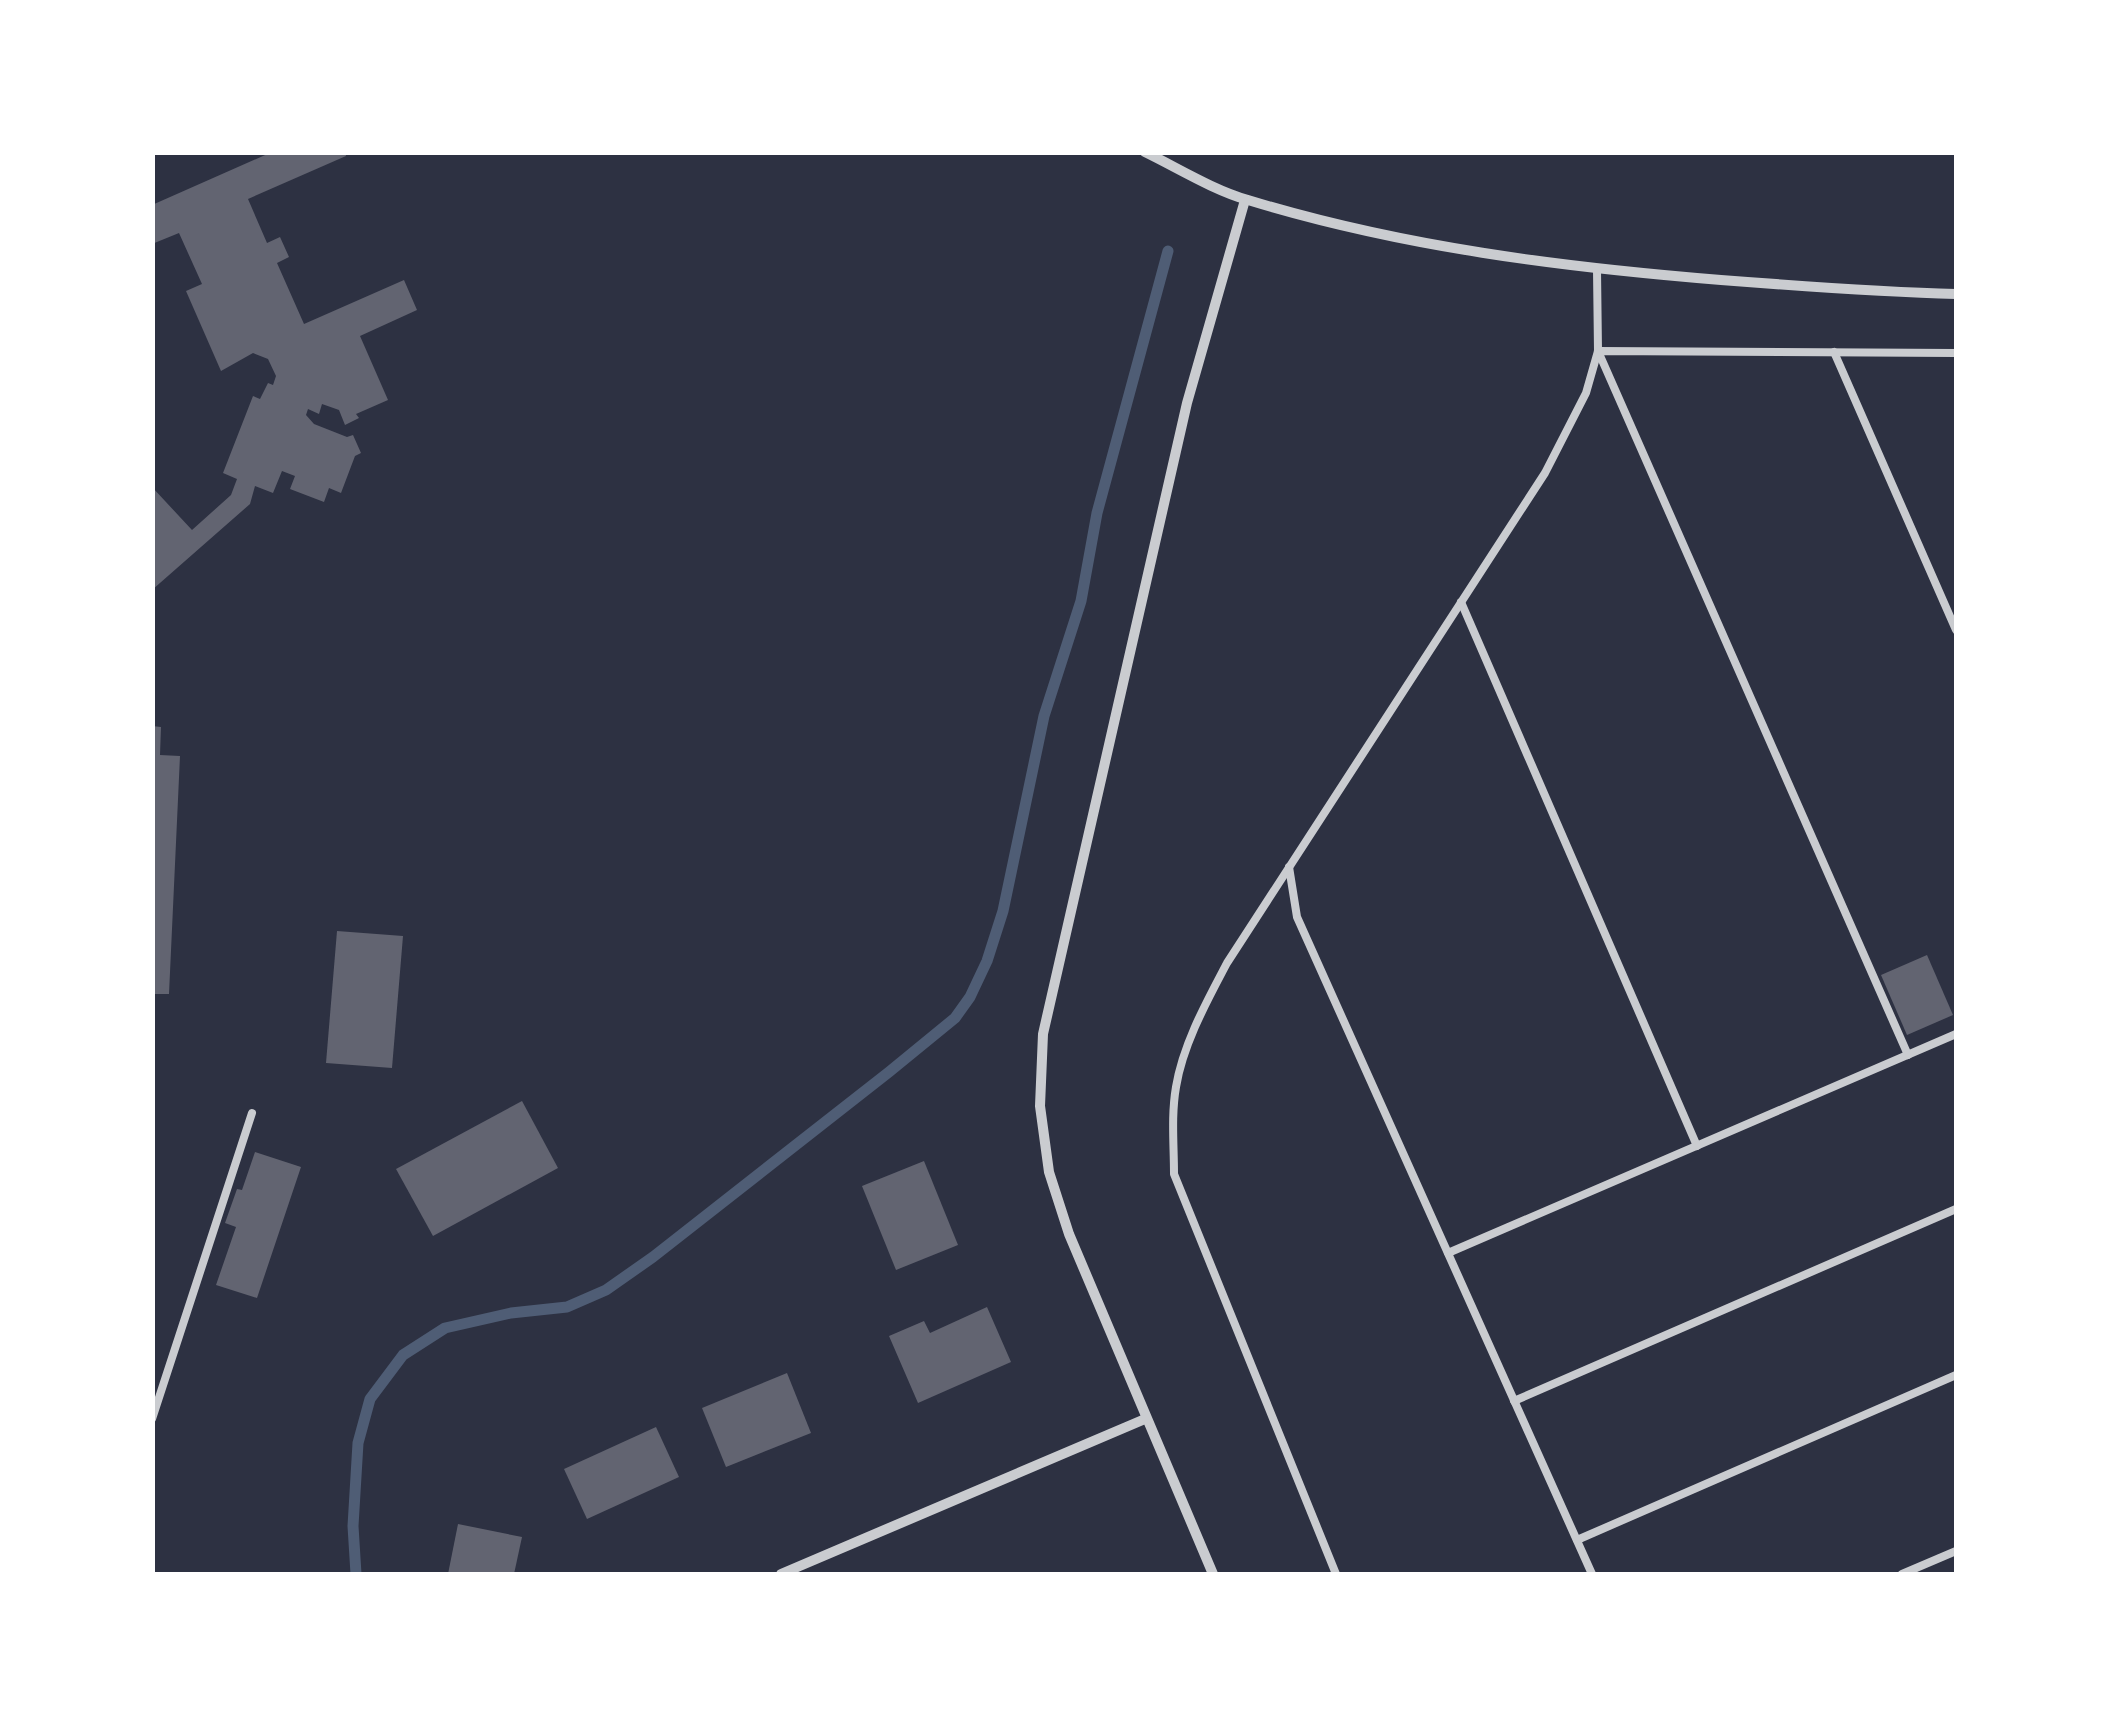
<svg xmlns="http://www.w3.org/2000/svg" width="2109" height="1727" viewBox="0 0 2109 1727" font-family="Karla,sans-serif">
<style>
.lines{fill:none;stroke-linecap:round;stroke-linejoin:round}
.stream{stroke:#4f5d75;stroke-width:11}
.building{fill:#626471}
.service{stroke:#caccd0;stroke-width:8}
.minor{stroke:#caccd0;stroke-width:10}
</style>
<rect width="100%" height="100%" fill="#2d3142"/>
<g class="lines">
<path class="stream" d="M356,1574L353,1526L358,1443L370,1399L403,1355L445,1328L511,1313L567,1307L606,1290L653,1257L889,1072L955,1018L970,997L987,961L1003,911L1044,716L1081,601L1097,513L1168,251"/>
</g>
<g class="building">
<path d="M272,152H345L346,156L248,199L267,243L280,237L289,257L277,263L304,324L404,280L417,310L360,336L388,400L356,414L359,418L345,425L339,410L322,404L319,414L308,409L306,415L314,424L347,437L353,435L361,453L355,456L341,493L329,488L324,502L290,489L295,476L282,471L273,493L255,486L250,504L152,590V487L192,530L231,495L237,479L223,473L253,396L260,399L268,383L273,385L276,376L268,359L253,353L221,371L186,291L202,284L179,233L152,244V205Z"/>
<path d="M152,726L161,727L160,755L180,756L169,994H152Z"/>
<path d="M337,931L403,936L392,1068L326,1063Z"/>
<path d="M1927,955L1953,1015L1907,1035L1881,975Z"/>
<path d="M522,1101L558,1168L433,1236L396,1169Z"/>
<path d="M255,1152L301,1167L257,1298L216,1285L236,1227L225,1223L237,1189L242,1190Z"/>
<path d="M924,1161L958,1245L896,1270L862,1186Z"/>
<path d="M987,1307L1011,1362L918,1403L889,1336L924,1321L930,1333Z"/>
<path d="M787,1373L811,1433L726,1467L702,1408Z"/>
<path d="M656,1427L679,1477L587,1519L564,1469Z"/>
<path d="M458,1524L522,1537L514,1574H448Z"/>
</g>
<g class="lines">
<g class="service">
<path d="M1834,352L1956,630"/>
<path d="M1461,602L1697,1146"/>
<path d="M1289,867L1297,917L1592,1574"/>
<path d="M1908,1055L1598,351L1956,353"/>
<path d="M1448,1253L1956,1034"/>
<path d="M1514,1401L1956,1209"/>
<path d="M152,1419L252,1113"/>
<path d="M1577,1540L1956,1375"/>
<path d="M1336,1574L1174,1174C1174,1145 1171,1116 1176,1087C1183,1044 1207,1001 1227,963L1545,473L1586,393L1598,351L1597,270"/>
<path d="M1902,1574L1956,1551"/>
</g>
<g class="minor">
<path d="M1145,152C1178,168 1213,190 1248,200C1402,247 1561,267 1721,280C1799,286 1878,292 1956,294"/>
<path d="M781,1574L1145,1419"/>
<path d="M1213,1574L1069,1234L1049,1172L1040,1106L1043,1034L1187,403L1245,200"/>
</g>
</g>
<rect width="2109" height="1727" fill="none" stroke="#ffffff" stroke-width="310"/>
</svg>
